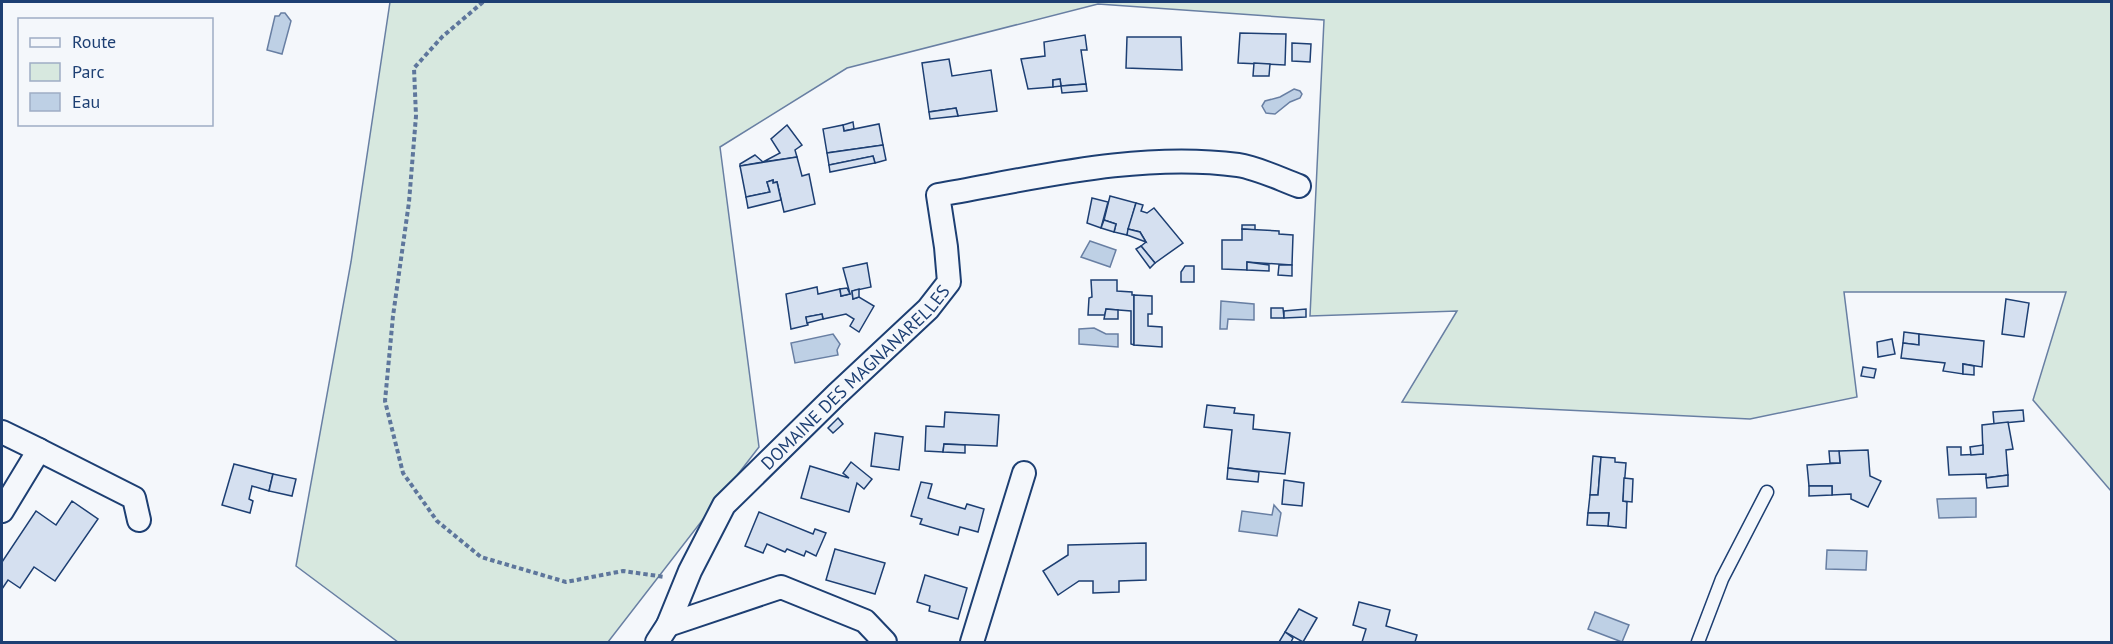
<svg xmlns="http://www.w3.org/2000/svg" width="2113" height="644" viewBox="0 0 2113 644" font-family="'PT Sans',sans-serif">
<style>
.green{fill:#d7e8df;stroke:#687fa3;stroke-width:1.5}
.water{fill:#bed0e5;stroke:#687fa3;stroke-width:1.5}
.building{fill:#d5e0f0;stroke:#1d3f73;stroke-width:1.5}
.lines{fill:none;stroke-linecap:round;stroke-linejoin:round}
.service-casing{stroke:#1d3f73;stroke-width:15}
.minor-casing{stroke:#1d3f73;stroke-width:26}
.path{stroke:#5e769c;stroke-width:4;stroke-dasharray:4.5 3;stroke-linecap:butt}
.service{stroke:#f4f7fb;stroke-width:12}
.minor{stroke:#f4f7fb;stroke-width:22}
.labels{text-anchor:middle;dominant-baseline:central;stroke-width:4.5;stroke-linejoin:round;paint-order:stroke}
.street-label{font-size:18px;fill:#1d3f73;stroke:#f4f7fb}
</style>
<rect width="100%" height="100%" fill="#f4f7fb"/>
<path class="green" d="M390,2H2111V491L2033,400L2066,292H1844L1857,397L1750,419L1402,402L1457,311L1310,316L1324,20L1098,4L847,68L720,147L759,447L608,642H398L296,566L351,262Z"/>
<g class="water">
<path d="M281,13H285L291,21L282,54L267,50L275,16H279Z"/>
<path d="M1294,89L1300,91L1302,94L1300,98L1290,102L1275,114L1266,113L1262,106L1265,101L1280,97Z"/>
<path d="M1090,241L1116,250L1110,267L1081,257Z"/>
<path d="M1221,301L1254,304V320L1228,319L1227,329H1220Z"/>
<path d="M1094,328L1106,334H1118V347L1079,344V329Z"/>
<path d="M833,334L840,344L837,350L838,355L795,363L791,343Z"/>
<path d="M1976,498V517L1939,518L1937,499Z"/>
<path d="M1274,505L1281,513L1277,536L1239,531L1242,511L1272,515Z"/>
<path d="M1827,550L1867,551L1866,570L1826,569Z"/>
<path d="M1595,612L1629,625L1622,642L1588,629Z"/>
</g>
<g class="building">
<path d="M1240,33L1286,34L1285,65L1238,63Z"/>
<path d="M1085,35L1087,50H1081L1086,84L1061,86L1060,79L1053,80V87L1028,89L1021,59L1045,56L1044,42Z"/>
<path d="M1127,37H1181L1182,70L1126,68Z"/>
<path d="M1292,43L1311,44L1310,62L1292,61Z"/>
<path d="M949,59L952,76L991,70L997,111L958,116L956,108L929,112L922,63Z"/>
<path d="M1254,63L1270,64L1269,76H1253Z"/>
<path d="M1060,79L1061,86L1053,87V80Z"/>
<path d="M1086,84L1087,91L1062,93L1061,86Z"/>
<path d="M956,108L958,116L930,119L929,112Z"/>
<path d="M853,122L854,129L844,131L843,125Z"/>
<path d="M879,124L883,145L827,153L823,129L843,125L844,131Z"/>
<path d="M787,125L802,145L795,150L797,157L763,162L780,153L771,139Z"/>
<path d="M883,145L886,160L875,163L873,156L829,165L827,153Z"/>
<path d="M755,155L763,162L740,166V164Z"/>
<path d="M873,156L875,163L830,172L829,165Z"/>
<path d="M797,157L802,176L809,174L815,204L784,212L777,182L773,183V180L767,182L770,192L746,197L740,166Z"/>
<path d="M773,180V183L777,182L781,200L748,208L746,197L770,192L767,182Z"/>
<path d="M1110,196L1136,203L1127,235L1114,232L1116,224L1104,220Z"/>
<path d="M1092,198L1108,202L1101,228L1087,223Z"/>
<path d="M1136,203L1143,205L1141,211L1147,213L1154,208L1183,243L1155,263L1141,246L1146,242L1140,232L1128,229Z"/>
<path d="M1104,220L1116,224L1114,232L1101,228Z"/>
<path d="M1242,225H1255V230L1242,229Z"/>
<path d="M1128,229L1140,232L1146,242L1127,235Z"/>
<path d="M1242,229L1279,231V234L1293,235L1292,265L1247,262V270L1222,269V240H1242Z"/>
<path d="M1141,246L1155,263L1150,268L1136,249Z"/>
<path d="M1247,262L1269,265V271L1247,270Z"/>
<path d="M867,263L871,287L852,291L853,299L859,297L874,306L859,332L850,326L854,319L846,314L823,319L822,314L806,317L808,325L791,329L786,294L817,287L818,294L840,289L841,296L850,294L843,268Z"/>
<path d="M1279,265H1292V276L1278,275Z"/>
<path d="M1185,266H1194V282H1181V272Z"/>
<path d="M1091,280H1117V291L1132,292V295H1134V345L1131,344V311L1106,309L1105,315H1088L1089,298L1092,297Z"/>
<path d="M847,288L850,294L841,296L840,289Z"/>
<path d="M859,289V297L853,299L852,291Z"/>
<path d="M1134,295L1152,296V314H1148V326L1162,327V347L1134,345Z"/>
<path d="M2006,299L2029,303L2024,337L2002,334Z"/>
<path d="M1271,308H1283L1284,318H1271Z"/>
<path d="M1106,309L1118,310V319H1104Z"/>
<path d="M1306,309V317L1284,318V311Z"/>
<path d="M822,314L823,319L807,323L806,317Z"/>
<path d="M1904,332L1919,334V345L1903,343Z"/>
<path d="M1919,334L1984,341L1982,367L1963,364V374L1943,371L1945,363L1901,358L1903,343L1919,345Z"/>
<path d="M1892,339L1895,354L1878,357L1877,342Z"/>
<path d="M1963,364L1974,366V375L1963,374Z"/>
<path d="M1863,367L1876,369L1874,378L1861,376Z"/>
<path d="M1207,405L1235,408L1234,413L1254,415L1253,429L1290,433L1285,474L1228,468L1232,430L1204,427Z"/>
<path d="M2023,410L2024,421L1994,424L1993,412Z"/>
<path d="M945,412L999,415L997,446L944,444L943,452L925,451L926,426L944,427Z"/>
<path d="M838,418L843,424L833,433L828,428Z"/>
<path d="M2008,422L2013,449L2006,450L2008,475L1986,478V474L1949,475L1947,447H1961V455L1983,454L1982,425Z"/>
<path d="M875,433L903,437L899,470L871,466Z"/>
<path d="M944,444L965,445V453L943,452Z"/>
<path d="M1983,445V454L1971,455L1970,447Z"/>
<path d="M1868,450L1870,476L1881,481L1868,507L1851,499V494L1832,495V486H1809L1807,465L1840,463L1839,451Z"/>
<path d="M1829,451H1839L1840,463H1830Z"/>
<path d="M1593,456L1601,457L1598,495H1590Z"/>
<path d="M1601,457L1615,458V462L1626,463L1623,501L1627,502L1626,528L1608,526L1609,513H1588L1590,495H1598Z"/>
<path d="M851,462L872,479L864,489L857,483L849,512L801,498L810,466L849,478L843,473Z"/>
<path d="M234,464L273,474L269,491L252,486L249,499L253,501L250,513L222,505Z"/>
<path d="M1228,468L1259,472L1258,482L1227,479Z"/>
<path d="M273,474L296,479L292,496L269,491Z"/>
<path d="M2008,475V486L1987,488L1986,478Z"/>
<path d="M1624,478L1633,479L1632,502L1623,501Z"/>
<path d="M1284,480L1304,483L1302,506L1282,504Z"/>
<path d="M921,482L932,484L928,498L965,509L967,504L984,509L978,532L960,527L958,535L920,524L922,519L911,516Z"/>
<path d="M1809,486H1832V495L1809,496Z"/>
<path d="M72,501L98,519L55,581L34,567L20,588L8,580L2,589V562L36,511L56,525Z"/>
<path d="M759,512L813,534L815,529L826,533L816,556L806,551L804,556L787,549L785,552L767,544L763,553L745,546Z"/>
<path d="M1588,513H1609L1608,526L1587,525Z"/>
<path d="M1146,543V580L1119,581V592L1093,593V581H1079L1058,595L1043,571L1068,555V545Z"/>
<path d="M835,549L885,563L875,594L826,580Z"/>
<path d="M925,575L967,588L958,619L929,611L930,606L917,602Z"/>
<path d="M1359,602L1390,610L1386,626L1417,635L1415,642H1362L1366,629L1353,625Z"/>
<path d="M1299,609L1317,618L1303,642L1285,632Z"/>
<path d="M1285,632L1293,638L1291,642H1279Z"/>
</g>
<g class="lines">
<g class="service-casing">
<path id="service" d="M1698,642L1722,579L1767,492"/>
</g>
<g class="minor-casing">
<g id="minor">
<path d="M2,432L39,450L2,511"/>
<path d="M39,450L134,498L139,520"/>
<path d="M668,625L781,587L865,621L885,642"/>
<path id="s1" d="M657,642L668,625L690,571L724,505L836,395L928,309L949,282L946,247L938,195C1036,178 1138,152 1238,165C1258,168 1280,179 1299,186"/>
<path d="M972,642L1024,473"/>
</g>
</g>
<path class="path" d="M483,2L442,37L414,68L416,116L409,202L393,316L385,401L403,473L437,521L481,557L566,582L623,571L665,577"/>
<use href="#service" class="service"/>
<use href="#minor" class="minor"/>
</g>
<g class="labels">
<g class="street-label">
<text stroke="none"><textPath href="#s1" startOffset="336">DOMAINE DES MAGNANARELLES</textPath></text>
</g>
</g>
<rect width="2113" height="644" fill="none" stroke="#1d3f73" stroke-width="6"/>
<rect x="18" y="18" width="195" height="108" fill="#f4f7fb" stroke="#9eadc5" stroke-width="1.5"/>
<rect x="30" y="38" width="30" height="9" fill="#f4f7fb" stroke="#9eadc5" stroke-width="1.5"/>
<text x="72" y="48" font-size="18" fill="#1d3f73">Route</text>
<rect x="30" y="63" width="30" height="18" fill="#d7e8df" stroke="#9eadc5" stroke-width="1.5"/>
<text x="72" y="78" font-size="18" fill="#1d3f73">Parc</text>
<rect x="30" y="93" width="30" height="18" fill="#bed0e5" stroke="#9eadc5" stroke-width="1.5"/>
<text x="72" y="108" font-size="18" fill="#1d3f73">Eau</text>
</svg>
